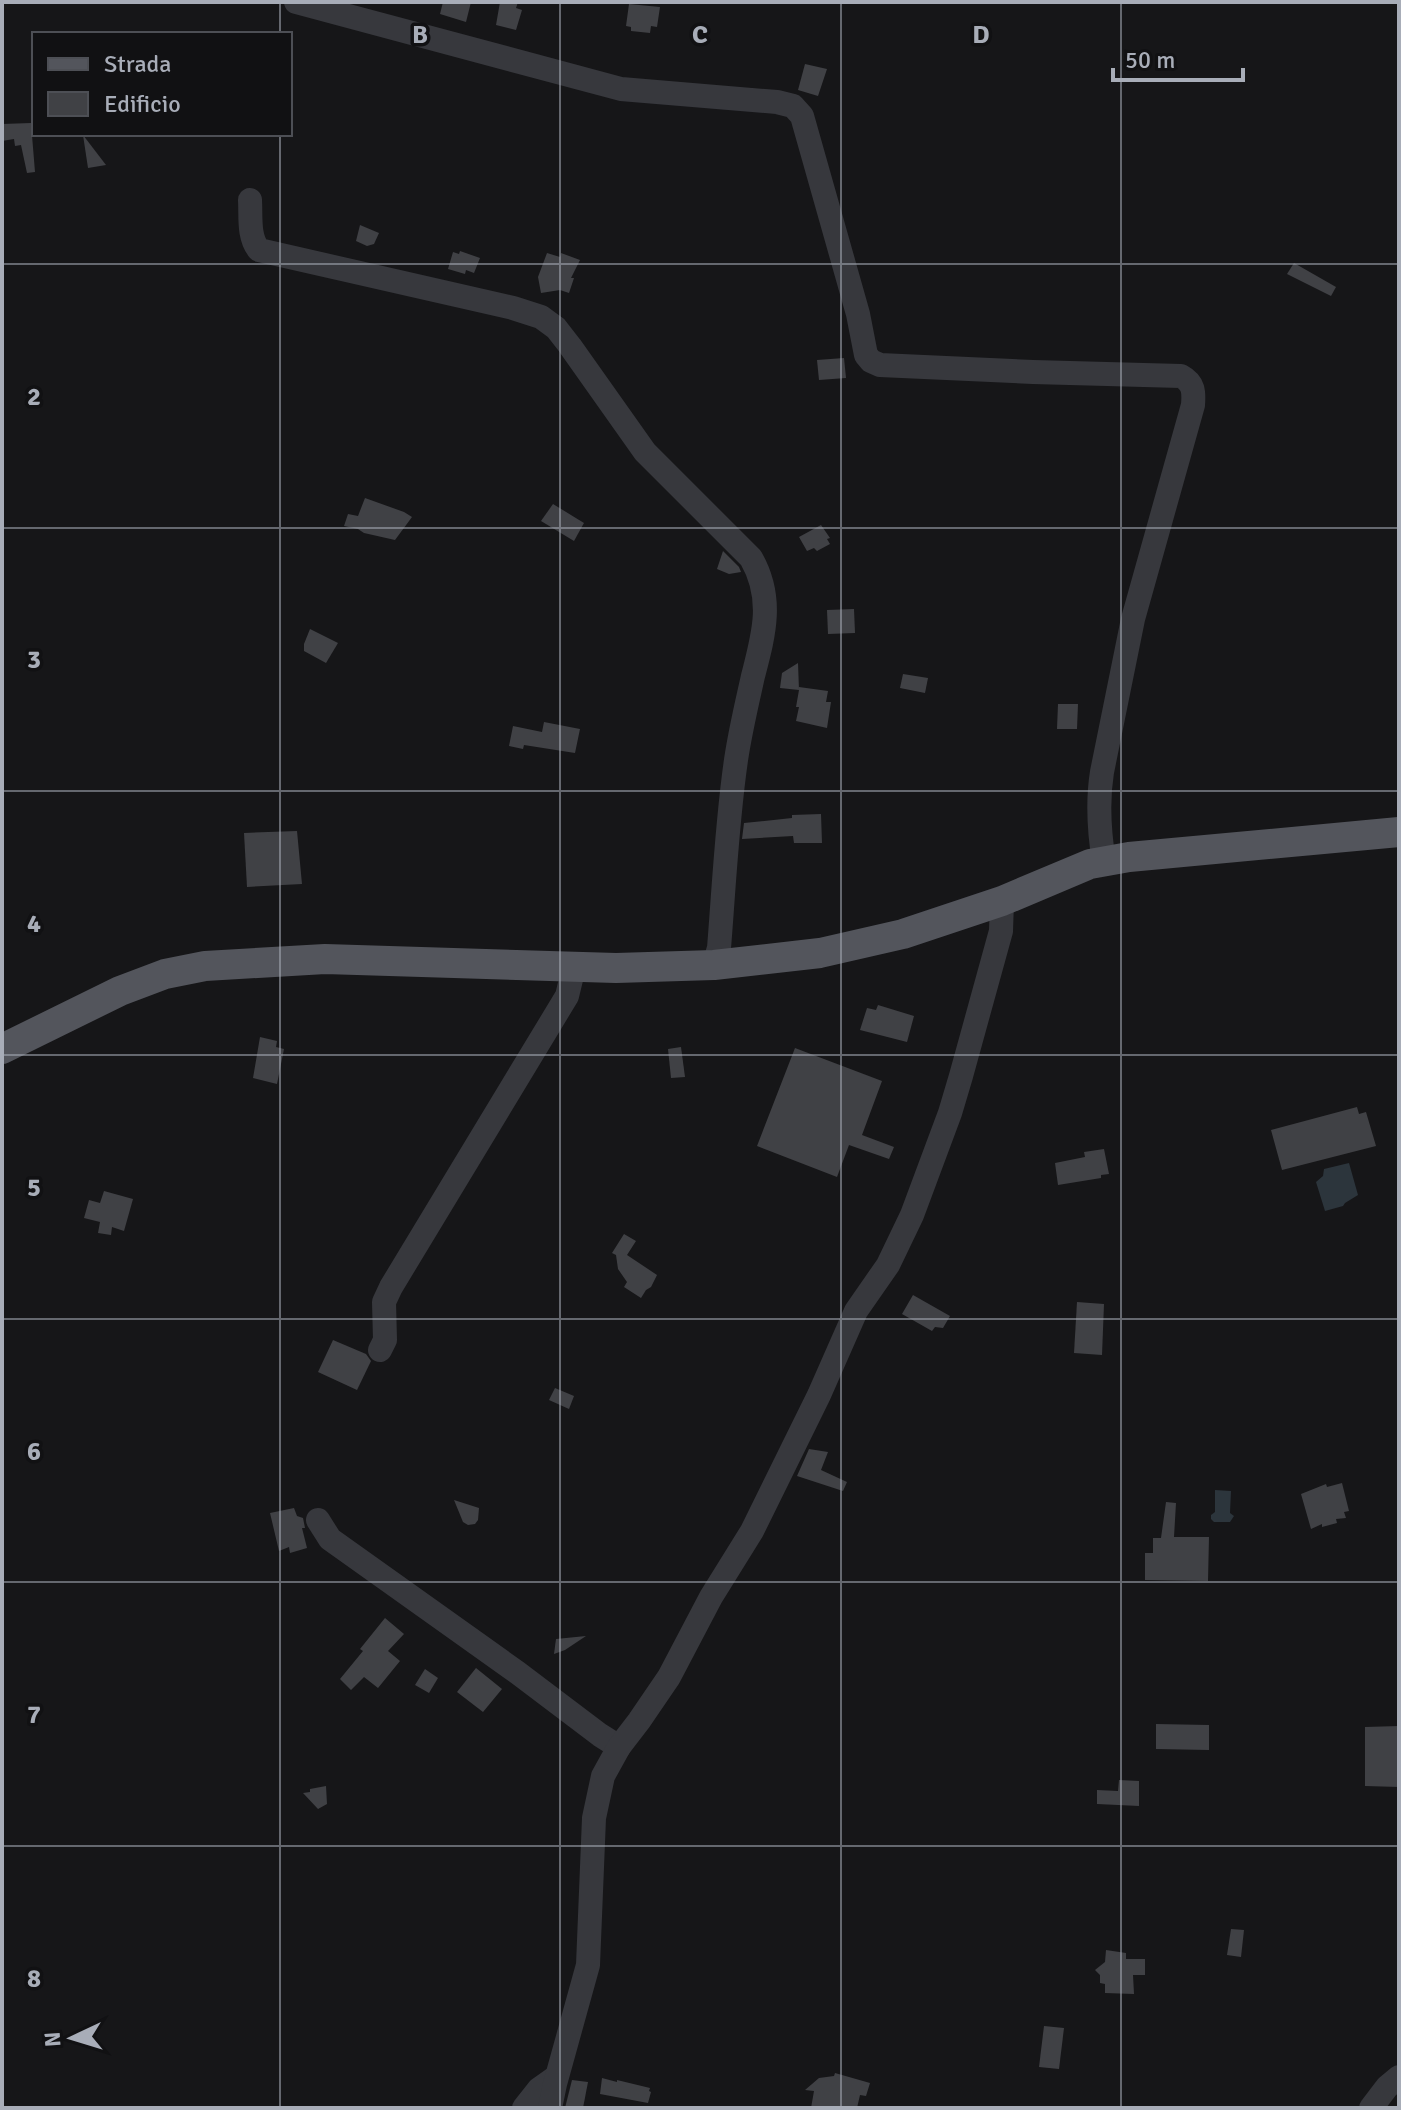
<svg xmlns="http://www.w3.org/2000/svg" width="1401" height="2110" viewBox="0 0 1401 2110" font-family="Signika,sans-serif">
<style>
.water{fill:#2c353c}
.building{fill:#404145}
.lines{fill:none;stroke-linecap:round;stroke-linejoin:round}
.minor{stroke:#37383d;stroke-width:24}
.major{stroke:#53555c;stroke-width:30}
.grid{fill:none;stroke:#a8adb8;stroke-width:2;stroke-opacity:0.55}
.grid-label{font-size:26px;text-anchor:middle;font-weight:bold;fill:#a8adb8;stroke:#111113;stroke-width:7;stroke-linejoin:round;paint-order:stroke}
</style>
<rect width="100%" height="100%" fill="#161618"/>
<g class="water">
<path d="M1349,1163L1358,1195L1345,1203L1343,1206L1325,1211L1316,1182L1323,1176L1324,1169Z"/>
<path d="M1215,1490L1231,1491L1230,1513L1234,1516L1230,1522H1214L1211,1519V1515L1215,1512Z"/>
</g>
<g class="building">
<path d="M443,2H471L466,22L440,14Z"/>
<path d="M500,2H518L516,8L522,10L516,30L496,25Z"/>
<path d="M629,4L660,7L657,27L651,26L650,33L631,31V27L626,26Z"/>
<path d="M805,64L827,69L818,96L798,90Z"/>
<path d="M31,123L35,172L27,173L21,145L15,146L14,139L2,141V124Z"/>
<path d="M83,135L106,165L88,168Z"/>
<path d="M360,225L379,233L374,244L367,246L356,241Z"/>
<path d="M460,251L480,258L474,273L466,270L465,274L448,269L453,252L459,254Z"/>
<path d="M547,253L560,257L561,253L580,260L571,278H574L569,293L560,290L541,293L538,277Z"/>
<path d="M1294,263L1336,287L1331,296L1287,274Z"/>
<path d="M844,358L846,378L819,380L817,360Z"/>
<path d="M365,498L404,512L412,517L395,540L364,533L358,529L344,526L348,514L358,516Z"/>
<path d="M553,504L584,523L574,541L541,521Z"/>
<path d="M821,525L830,538L827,539L830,544L817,551L814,548L807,551L799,537Z"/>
<path d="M723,551L739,567L741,572L729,574L717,569Z"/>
<path d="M854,609L855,633L828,634L827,610Z"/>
<path d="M310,629L338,643L326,663L304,651V644Z"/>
<path d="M798,663L799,690V687L828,691L826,702H831L827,728L796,721L799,707H796L799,690L780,688L782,673Z"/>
<path d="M903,674L928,678L925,693L900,688Z"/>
<path d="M1058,704H1078L1077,729H1057Z"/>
<path d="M544,722L580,729L575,753L524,745L523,749L509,746L513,726L542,732Z"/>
<path d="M821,814L822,843H794L793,836L742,839L744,823L792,818V815Z"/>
<path d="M297,831L302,884L247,887L244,833Z"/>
<path d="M878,1005L914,1016L907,1042L860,1030L867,1008L876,1010Z"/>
<path d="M260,1037L277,1041L276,1047L284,1049L277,1084L253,1078Z"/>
<path d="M681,1047L685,1077L671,1078L668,1049Z"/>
<path d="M795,1048L882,1081L862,1135L894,1147L889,1159L849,1145L837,1177L757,1146Z"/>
<path d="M1357,1107L1359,1114L1366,1112L1376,1146L1282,1170L1271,1130Z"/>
<path d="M1104,1149L1109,1174L1101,1175V1178L1058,1185L1055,1163L1085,1157L1084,1152Z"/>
<path d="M104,1191L133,1199L124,1231L112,1227L111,1235L98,1233L100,1222L84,1218L89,1200L100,1203Z"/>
<path d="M624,1234L636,1241L627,1255L657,1275L651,1287L646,1290L641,1298L624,1287L627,1282L618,1269L616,1255L612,1253Z"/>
<path d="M913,1295L950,1316L943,1328L935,1327L932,1331L902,1314Z"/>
<path d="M1077,1302L1104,1304L1102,1355L1074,1353Z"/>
<path d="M333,1340L366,1354L371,1361L357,1390L318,1372Z"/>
<path d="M555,1388L574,1396L569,1409L549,1400Z"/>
<path d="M809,1449L828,1452L821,1470L847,1482L843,1491L797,1476Z"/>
<path d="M1342,1483L1349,1511L1344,1512L1346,1518L1336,1519L1337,1523L1322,1527V1524L1311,1529L1301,1494L1326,1484L1327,1487Z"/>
<path d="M454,1500L479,1508L478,1520L475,1524L468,1525L463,1522Z"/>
<path d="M1166,1502L1176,1503L1174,1537H1209L1208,1581L1145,1580V1553H1153V1538H1161Z"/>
<path d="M294,1508L297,1516L303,1518L305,1528H302L307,1548L290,1553L289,1547L279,1551L270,1513Z"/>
<path d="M385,1618L404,1634L388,1651L400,1661L378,1688L364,1677L351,1690L340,1679L363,1651L360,1649Z"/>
<path d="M586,1636L565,1650L554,1654L556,1639Z"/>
<path d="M476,1668L502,1689L483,1712L457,1692Z"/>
<path d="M425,1669L438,1678L429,1693L415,1685Z"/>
<path d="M1156,1724L1209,1725V1750L1156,1749Z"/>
<path d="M1399,1726V1787L1365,1786V1727Z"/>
<path d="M1119,1780L1139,1781V1806L1097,1804V1790L1118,1791Z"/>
<path d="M326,1786L327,1804L318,1809L303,1793L310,1792V1789Z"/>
<path d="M1231,1929L1244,1930L1241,1957L1227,1955Z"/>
<path d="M1106,1950L1126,1953V1959H1145V1975H1133L1134,1994L1105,1993V1984L1100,1983V1975L1095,1970L1105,1962Z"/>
<path d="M1044,2026L1064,2028L1059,2069L1039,2067Z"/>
<path d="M835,2073L870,2083L866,2096L860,2095L857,2108H811L814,2091L805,2090L819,2078L834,2076Z"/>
<path d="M602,2078L617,2082V2080L650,2088L649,2091L651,2092L648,2103L600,2094Z"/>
<path d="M572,2080L588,2082L583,2108H565Z"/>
</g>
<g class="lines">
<g class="minor">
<path d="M296,2L621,89L777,102L793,106L802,116L858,314L866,355L871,361L880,365L1033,372L1181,376C1194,383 1194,392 1193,405L1133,619L1102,772C1097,803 1099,831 1104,862"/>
<path d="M250,200C251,216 248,237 259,250L513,308L541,317L556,328L570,346L645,452L751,558C774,598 764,634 753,676C747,703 740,732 736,760C727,822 724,886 719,948L714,965"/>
<path d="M380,1350L385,1340L384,1302L391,1287L567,996L574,967"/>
<path d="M318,1520L330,1539L518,1673L600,1735L619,1747"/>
<path d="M524,2108L539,2089L556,2077"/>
<path d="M550,2108L555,2084L588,1965L594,1818L603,1776L619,1747L639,1721L669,1677L711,1597L752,1531L819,1395L856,1311L888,1265L912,1215L950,1113L961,1076L1001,931L1002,901"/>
<path d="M1371,2108L1387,2087L1399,2077"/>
</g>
<path class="major" d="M2,1049L120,991L165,974L205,966L325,959L616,968L714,965L820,953L903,934L1002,901L1090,864L1129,857L1399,832"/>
</g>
<path class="grid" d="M280,2V34M560,2V2108M841,2V2108M1121,2V2108M280,134V2108M2,264H1399M2,528H1399M2,791H1399M2,1055H1399M2,1319H1399M2,1582H1399M2,1846H1399"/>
<g class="grid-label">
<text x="420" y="43">B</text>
<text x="700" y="43">C</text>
<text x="981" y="43">D</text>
<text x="34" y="405">2</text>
<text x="34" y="668">3</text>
<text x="34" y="932">4</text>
<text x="34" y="1196">5</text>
<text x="34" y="1460">6</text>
<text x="34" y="1723">7</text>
<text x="34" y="1987">8</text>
</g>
<rect width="1401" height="2110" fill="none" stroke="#a8adb8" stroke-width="8"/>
<rect x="32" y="32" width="260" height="104" fill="#111113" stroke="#4d4f55" stroke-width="2"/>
<rect x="48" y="58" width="40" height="12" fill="#53555c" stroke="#4d4f55" stroke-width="2"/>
<text x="104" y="72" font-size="24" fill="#a8adb8">Strada</text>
<rect x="48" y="92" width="40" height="24" fill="#404145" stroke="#4d4f55" stroke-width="2"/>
<text x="104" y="112" font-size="24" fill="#a8adb8">Edificio</text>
<g transform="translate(72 2038) rotate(266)" stroke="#111113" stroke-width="6" paint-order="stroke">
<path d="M0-6L14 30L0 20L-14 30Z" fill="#a8adb8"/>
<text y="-12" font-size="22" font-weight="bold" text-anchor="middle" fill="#a8adb8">N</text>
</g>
<path d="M1113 68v12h130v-12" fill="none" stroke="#a8adb8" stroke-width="4"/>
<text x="1125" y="68" font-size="24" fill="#a8adb8" stroke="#111113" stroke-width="6" paint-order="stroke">50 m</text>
</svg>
